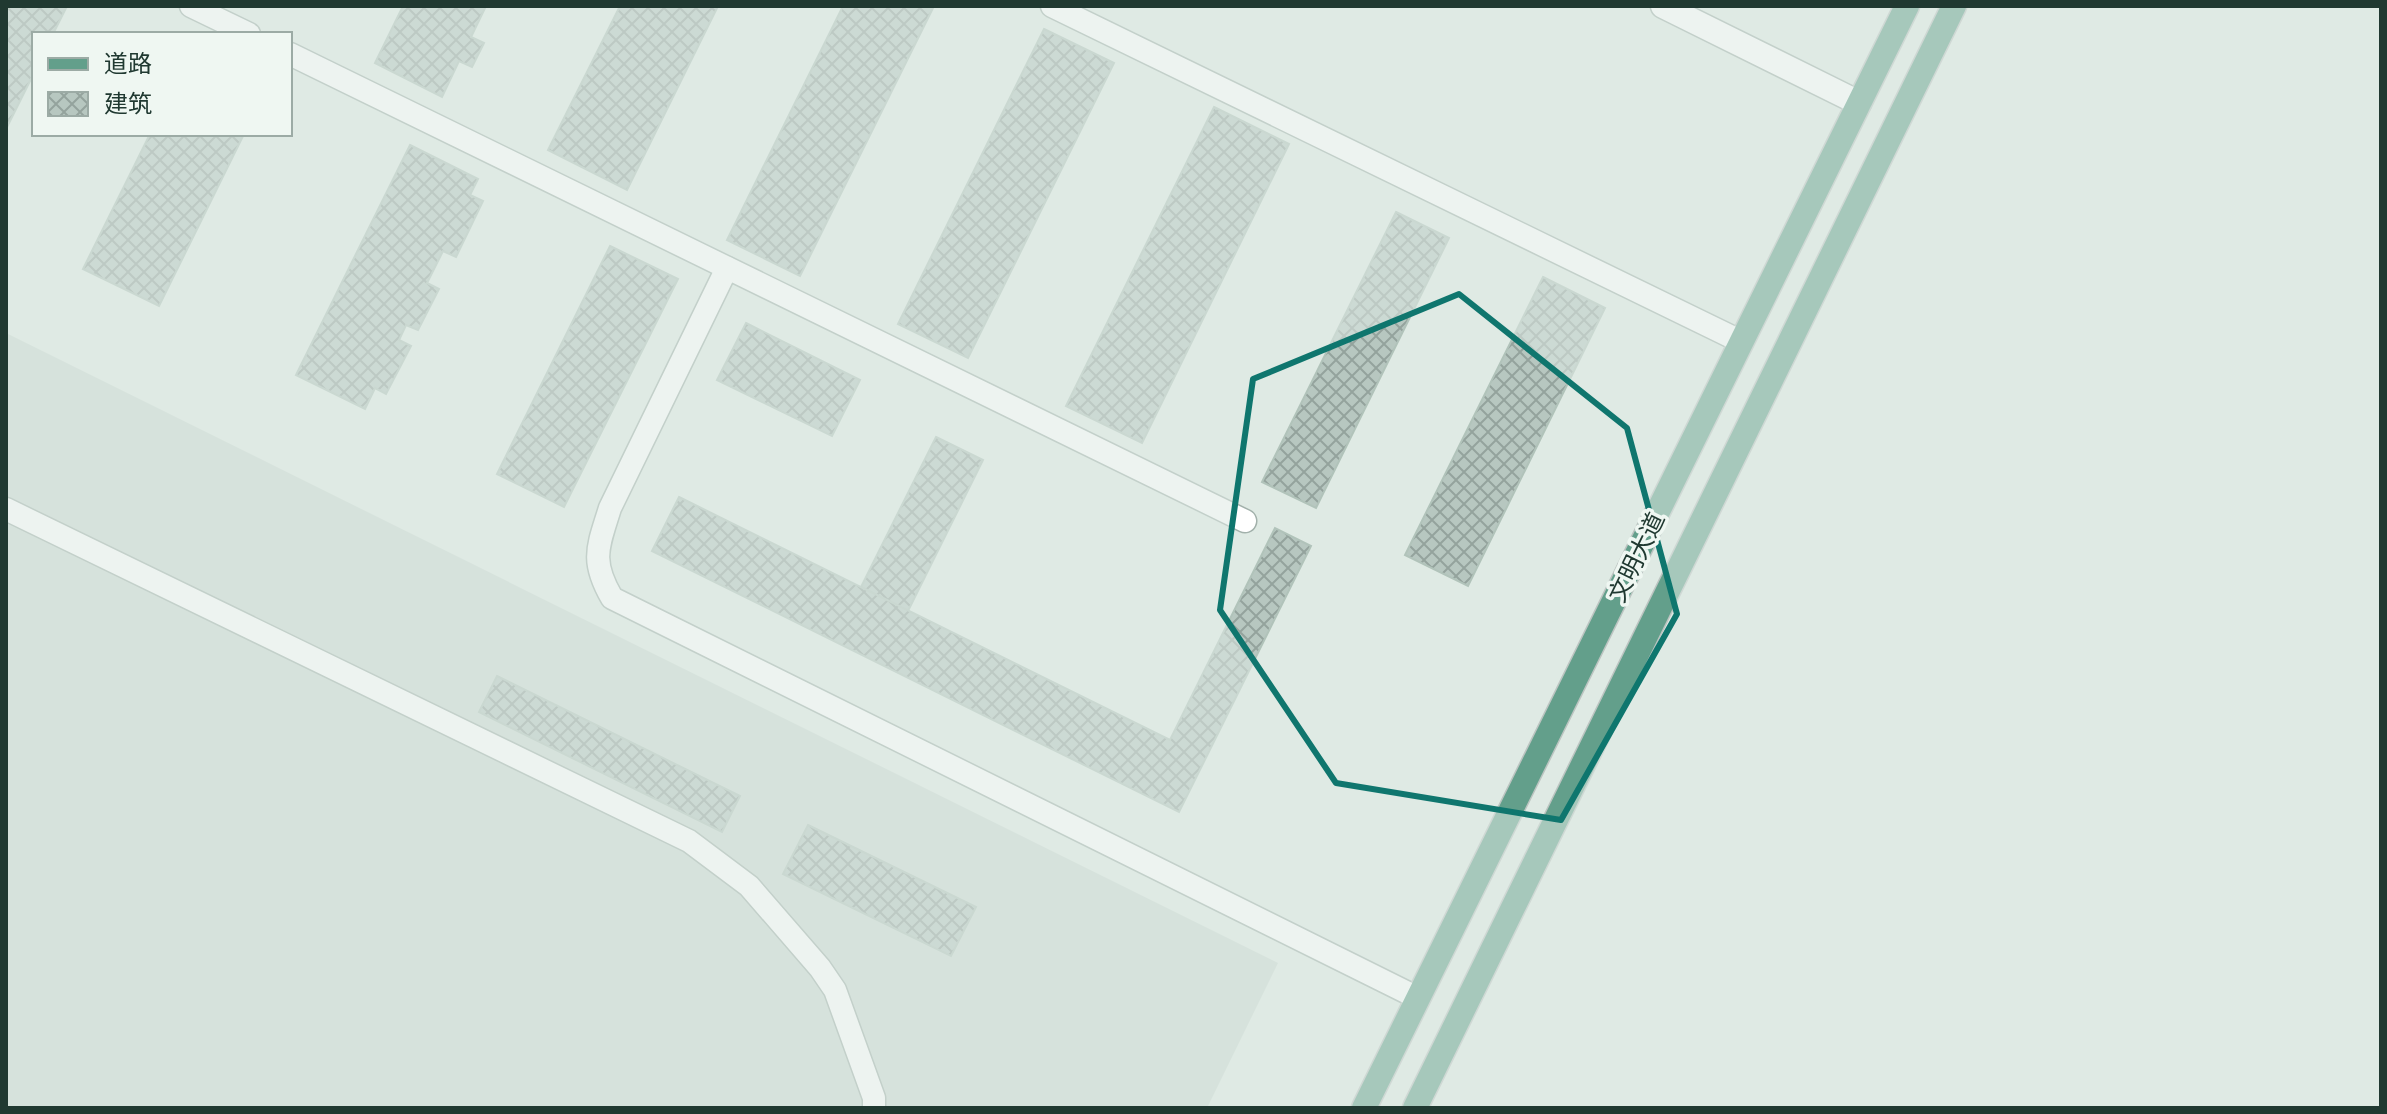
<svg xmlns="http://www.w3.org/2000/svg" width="2387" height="1114" viewBox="0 0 2387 1114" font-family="'Public Sans','Noto Sans SC',sans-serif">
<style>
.built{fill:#cddad3}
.building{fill:url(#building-cross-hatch);stroke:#b1c3ba;stroke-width:2}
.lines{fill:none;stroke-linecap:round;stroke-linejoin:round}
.lane-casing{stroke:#a2b1ab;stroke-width:25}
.street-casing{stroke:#a2b1ab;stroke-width:27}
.primary-casing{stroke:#bcc4c1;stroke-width:27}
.lane{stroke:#fff;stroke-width:22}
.street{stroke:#fff;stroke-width:24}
.primary{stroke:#639f8b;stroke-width:24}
.marked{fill:none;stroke:#0f766e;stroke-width:6;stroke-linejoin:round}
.labels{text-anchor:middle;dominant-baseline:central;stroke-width:7;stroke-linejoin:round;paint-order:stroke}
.street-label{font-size:24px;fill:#203931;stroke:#eff7f2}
</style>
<defs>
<pattern id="building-cross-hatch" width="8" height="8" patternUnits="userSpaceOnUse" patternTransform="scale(2)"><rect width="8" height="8" fill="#b7c7c0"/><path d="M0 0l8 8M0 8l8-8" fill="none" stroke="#94a39d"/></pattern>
</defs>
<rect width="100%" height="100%" fill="#dfeae4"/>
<path class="built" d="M6,333L1278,963L1207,1108H6Z"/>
<g class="building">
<path d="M6,6H67L53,34H34V73L6,129Z"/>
<path d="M403,6H486L471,37L484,43L472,67L459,61L442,97L375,63Z"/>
<path d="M620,6H718L627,190L548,150Z"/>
<path d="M843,6H934L800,276L727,240Z"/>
<path d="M1044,29L1114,63L968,358L898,324Z"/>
<path d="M1214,107L1289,144L1142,443L1066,406Z"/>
<path d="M150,134H244L159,306L83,269Z"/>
<path d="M410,145L478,179L470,195L483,201L456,257L443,251L427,283L439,289L418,330L406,325L399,340L411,346L386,394L375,388L365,409L296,375Z"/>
<path d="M1396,212L1449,238L1316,508L1262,482Z"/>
<path d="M610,246L678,279L564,507L497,474Z"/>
<path d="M1543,277L1605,308L1468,586L1405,555Z"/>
<path d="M746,323L860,380L832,436L717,380Z"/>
<path d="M936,437L983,460L908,611L861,587Z"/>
<path d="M679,497L1170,740L1275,528L1311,546L1179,812L652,551Z"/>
<path d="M497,676L740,796L722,832L479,712Z"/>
<path d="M808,825L976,907L951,956L783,874Z"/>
</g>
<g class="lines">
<g class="lane-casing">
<g id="lane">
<path d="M191,6L249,34"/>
<path d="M1052,6L1742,342"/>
<path d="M290,54L1245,521"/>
<path d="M727,268L610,508C598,547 590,560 612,598L1418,998"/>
<path d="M6,509L689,841L749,886L820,968L835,990L874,1098V1108"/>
</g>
</g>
<g class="street-casing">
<path id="street" d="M1663,6L1859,103"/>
</g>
<g class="primary-casing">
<g id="primary">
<path d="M1364,1108L1907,6"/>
<path d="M1415,1108L1954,6"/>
</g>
</g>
<use href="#lane" class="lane"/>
<use href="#street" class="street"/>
<use href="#primary" class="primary"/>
</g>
<path d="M0 0H2387V1114H0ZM1459,294L1627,428L1677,614L1561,820L1336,783L1220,610L1253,379Z" fill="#dfeae4" fill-opacity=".55" fill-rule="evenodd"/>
<path class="marked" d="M1459,294L1627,428L1677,614L1561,820L1336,783L1220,610L1253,379Z"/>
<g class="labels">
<g class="street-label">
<text transform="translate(1636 557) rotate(-64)">文明大道</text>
</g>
</g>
<rect width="2387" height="1114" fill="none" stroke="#203931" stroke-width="16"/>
<rect x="32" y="32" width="260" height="104" fill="#eff7f2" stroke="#9caba5" stroke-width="2"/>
<rect x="48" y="58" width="40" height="12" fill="#639f8b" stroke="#9caba5" stroke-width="2"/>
<text x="104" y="72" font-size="24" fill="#203931">道路</text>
<rect x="48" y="92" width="40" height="24" fill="url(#building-cross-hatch)" stroke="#9caba5" stroke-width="2"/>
<text x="104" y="112" font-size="24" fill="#203931">建筑</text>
</svg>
